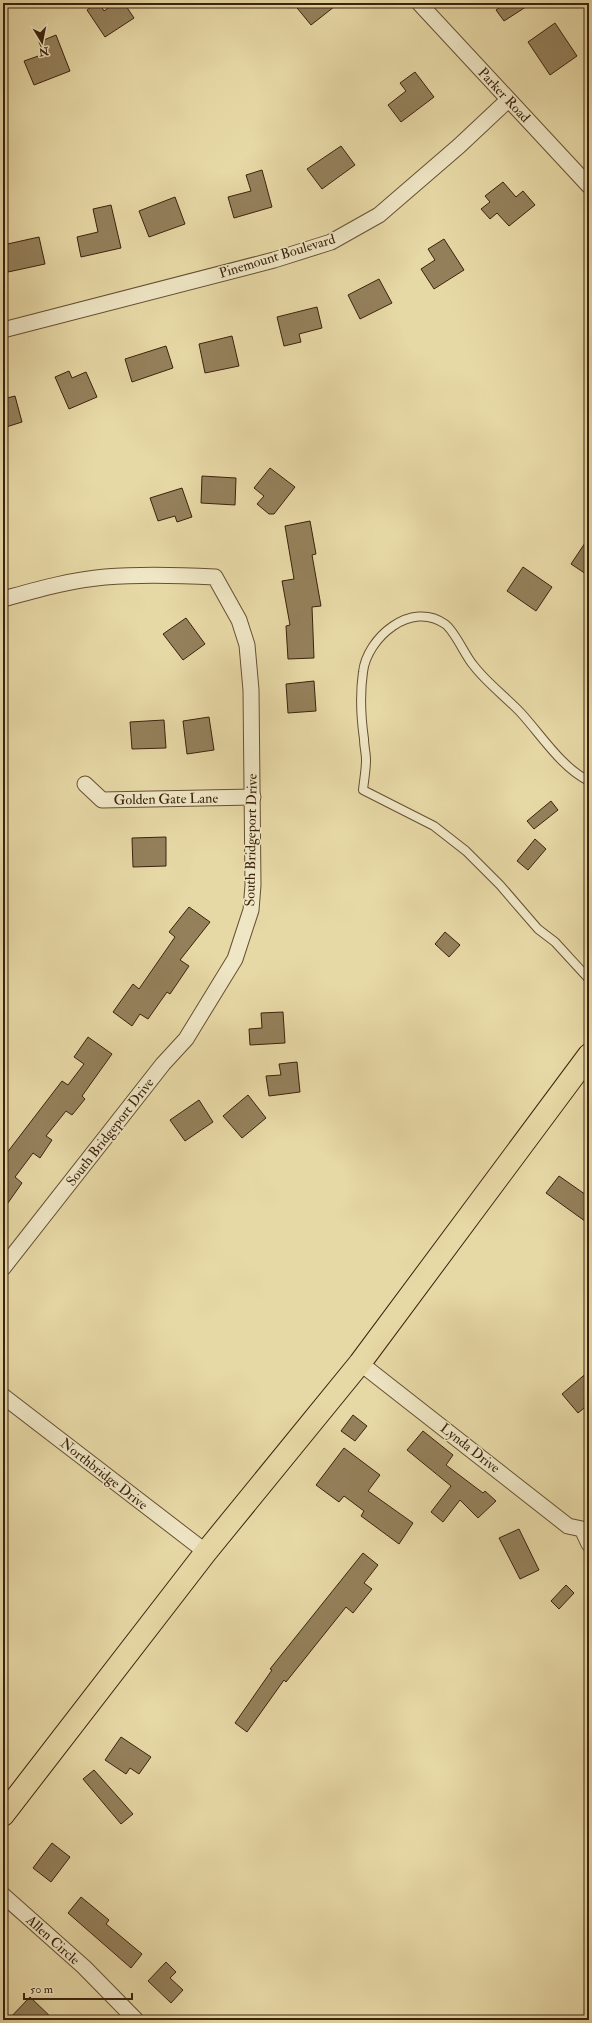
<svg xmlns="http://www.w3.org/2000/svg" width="592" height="2023" viewBox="0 0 592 2023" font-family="'IM FELL Double Pica',serif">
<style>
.building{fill:#94815c;stroke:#3b220c}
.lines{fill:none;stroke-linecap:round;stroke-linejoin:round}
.service-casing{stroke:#665032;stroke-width:10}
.minor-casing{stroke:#665032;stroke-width:17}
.trunk-casing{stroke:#3b220c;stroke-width:24}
.service{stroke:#efe6c5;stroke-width:8}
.minor{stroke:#efe6c5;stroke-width:15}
.trunk{stroke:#e7d9a6;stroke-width:22}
.labels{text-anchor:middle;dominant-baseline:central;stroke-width:3;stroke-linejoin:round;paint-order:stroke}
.street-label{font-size:14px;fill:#3b220c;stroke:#efe6c5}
</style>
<rect width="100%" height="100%" fill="#e7d9a6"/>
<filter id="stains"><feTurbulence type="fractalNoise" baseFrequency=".005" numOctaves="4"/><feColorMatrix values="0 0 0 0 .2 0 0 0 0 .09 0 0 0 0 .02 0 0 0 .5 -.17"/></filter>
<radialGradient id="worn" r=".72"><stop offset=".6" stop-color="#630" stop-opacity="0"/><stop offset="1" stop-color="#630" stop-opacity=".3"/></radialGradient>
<g class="building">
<path d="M97,3H99L104,11L115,3H124L134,18L105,37L87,10Z"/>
<path d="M293,3H339L311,25Z"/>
<path d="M506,3H532L504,21L496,10Z"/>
<path d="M555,23L577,56L550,75L528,42Z"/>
<path d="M56,35L70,71L34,85L24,61L44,54L39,42Z"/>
<path d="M415,72L434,97L401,122L388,105L406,91L400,83Z"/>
<path d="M341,146L355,165L322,189L307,169Z"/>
<path d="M262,170L272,207L234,218L228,197L251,191L246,175Z"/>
<path d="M503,182L516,197L523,191L535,205L509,226L497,213L490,219L481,209L490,202L485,196Z"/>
<path d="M175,197L185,224L149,237L139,211Z"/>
<path d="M111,205L121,248L81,257L77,237L98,232L93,209Z"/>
<path d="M39,237L45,264L8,272L3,245Z"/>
<path d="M444,239L464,270L434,289L421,269L435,260L428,249Z"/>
<path d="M379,279L392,303L360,319L348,295Z"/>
<path d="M317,307L322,328L299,334L301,342L284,346L277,317Z"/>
<path d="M232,336L239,366L205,373L199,344Z"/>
<path d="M166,346L173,368L132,382L125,359Z"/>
<path d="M69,371L72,378L86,372L97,397L69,409L55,377Z"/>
<path d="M15,396L22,422L3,428V399Z"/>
<path d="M270,468L295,487L274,514H269L257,504L264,496L254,488Z"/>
<path d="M202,476L236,478L235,505L201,503Z"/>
<path d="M182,488L192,517L177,522L175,516L158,521L150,498Z"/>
<path d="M310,521L316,554L312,555L321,606L312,607L314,658L288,659L286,626L290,625L282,581L294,579L285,526Z"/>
<path d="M589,537V576L571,564Z"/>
<path d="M523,567L552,587L536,611L507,591Z"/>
<path d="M186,618L205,644L183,660L163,634Z"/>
<path d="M314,681L316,711L288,713L286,684Z"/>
<path d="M209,717L214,750L187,754L183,721Z"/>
<path d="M164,720L166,748L132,749L130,722Z"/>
<path d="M551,801L558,810L534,829L527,821Z"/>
<path d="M166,837V866L133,867L132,838Z"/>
<path d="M535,839L546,849L528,870L517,861Z"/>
<path d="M189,907L210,922L180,960L189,966L170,994L167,992L148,1019L140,1014L132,1026L113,1012L133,984L139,989L175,937L169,932Z"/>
<path d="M445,932L460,945L449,957L435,944Z"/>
<path d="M283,1012L285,1043L250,1045L249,1029L262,1028L261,1013Z"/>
<path d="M88,1037L112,1054L82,1096L85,1099L72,1115L66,1111L46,1136L52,1140L40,1158L33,1153L15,1177L22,1183L3,1210V1158L62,1081L68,1085L84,1064L74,1057Z"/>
<path d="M297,1062L300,1092L269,1096L266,1076L281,1075L279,1064Z"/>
<path d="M248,1095L266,1118L242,1138L223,1116Z"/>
<path d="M199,1100L213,1122L185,1141L170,1120Z"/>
<path d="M559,1176L589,1197V1224L546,1193Z"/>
<path d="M589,1371V1404L578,1413L562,1394Z"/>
<path d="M353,1415L367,1426L355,1441L341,1431Z"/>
<path d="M423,1431L453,1455L446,1465L483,1493L485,1491L496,1501L478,1518L460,1500L443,1522L431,1512L451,1486L407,1450Z"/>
<path d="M344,1448L380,1475L368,1491L413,1523L399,1544L361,1516L364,1511L344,1496L339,1502L316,1485Z"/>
<path d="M519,1529L539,1570L520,1579L499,1538Z"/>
<path d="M363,1553L378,1565L364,1583L372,1589L353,1613L346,1607L286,1682L284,1680L247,1732L235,1723L272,1670L270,1669Z"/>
<path d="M566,1585L574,1593L559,1609L551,1601Z"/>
<path d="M121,1737L151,1757L139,1774L130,1768L126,1774L105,1760Z"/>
<path d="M94,1770L133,1814L121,1824L83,1779Z"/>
<path d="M52,1843L70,1857L51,1882L33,1868Z"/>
<path d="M81,1897L109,1920L106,1924L142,1954L131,1968L68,1913Z"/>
<path d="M166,1962L176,1972L170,1978L183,1990L171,2003L148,1981Z"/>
<path d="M30,1997L54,2020H8Z"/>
</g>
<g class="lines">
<g class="service-casing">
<path id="service" d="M589,781C561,767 542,736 521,713C506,697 487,683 474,666C465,656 455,631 445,624C411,600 367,638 363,672C360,693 361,718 364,739C364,746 366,753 366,760C366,770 364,780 363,790L434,826L466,851L500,885L538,929L555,942L589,979"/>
</g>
<g class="minor-casing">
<g id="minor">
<path d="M419,3L589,186"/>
<path d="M3,330L274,260L331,242L379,215L459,146L508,100"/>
<path d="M3,599C36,590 70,580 105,577C141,574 178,575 215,577L239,620L247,645L251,690L253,885L251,910L235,959L186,1039L163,1064L3,1268"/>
<path d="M85,784L102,800L253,797"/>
<path d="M360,1363L568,1526L582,1529L589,1544"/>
<path d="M3,1396L206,1552"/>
<path d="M3,1895L84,1967L136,2020"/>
</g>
</g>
<g class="trunk-casing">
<path id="trunk" d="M3,1815L206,1552L360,1363L589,1055"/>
</g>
<use href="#service" class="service"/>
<use href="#minor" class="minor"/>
<use href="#trunk" class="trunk"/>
</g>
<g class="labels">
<g class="street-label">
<text transform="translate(504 95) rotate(47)">Parker Road</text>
<text transform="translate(277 256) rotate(-17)">Pinemount Boulevard</text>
<text transform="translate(166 799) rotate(-1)">Golden Gate Lane</text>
<text transform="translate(251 840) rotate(-89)">South Bridgeport Drive</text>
<text transform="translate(110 1132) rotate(-52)">South Bridgeport Drive</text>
<text transform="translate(470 1448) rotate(38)">Lynda Drive</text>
<text transform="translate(104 1474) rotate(38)">Northbridge Drive</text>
<text transform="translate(53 1940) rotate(42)">Allen Circle</text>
</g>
</g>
<rect width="592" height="2023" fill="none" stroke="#e7d9a6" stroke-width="16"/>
<rect x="4" y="4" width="584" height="2015" fill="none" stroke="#3b220c" stroke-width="2"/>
<rect x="8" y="8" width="576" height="2007" fill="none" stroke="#3b220c"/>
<g transform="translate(42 42) rotate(170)" stroke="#efe6c5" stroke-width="3" paint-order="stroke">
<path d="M0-3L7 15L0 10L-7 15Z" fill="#3b220c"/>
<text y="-6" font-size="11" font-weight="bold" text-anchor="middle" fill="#3b220c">N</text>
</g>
<path d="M24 1993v6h108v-6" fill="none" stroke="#3b220c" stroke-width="2"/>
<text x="30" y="1993" font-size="12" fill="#3b220c" stroke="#efe6c5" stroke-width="3" paint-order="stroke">50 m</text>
<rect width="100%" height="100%" filter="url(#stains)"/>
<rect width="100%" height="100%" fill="url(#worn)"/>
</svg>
